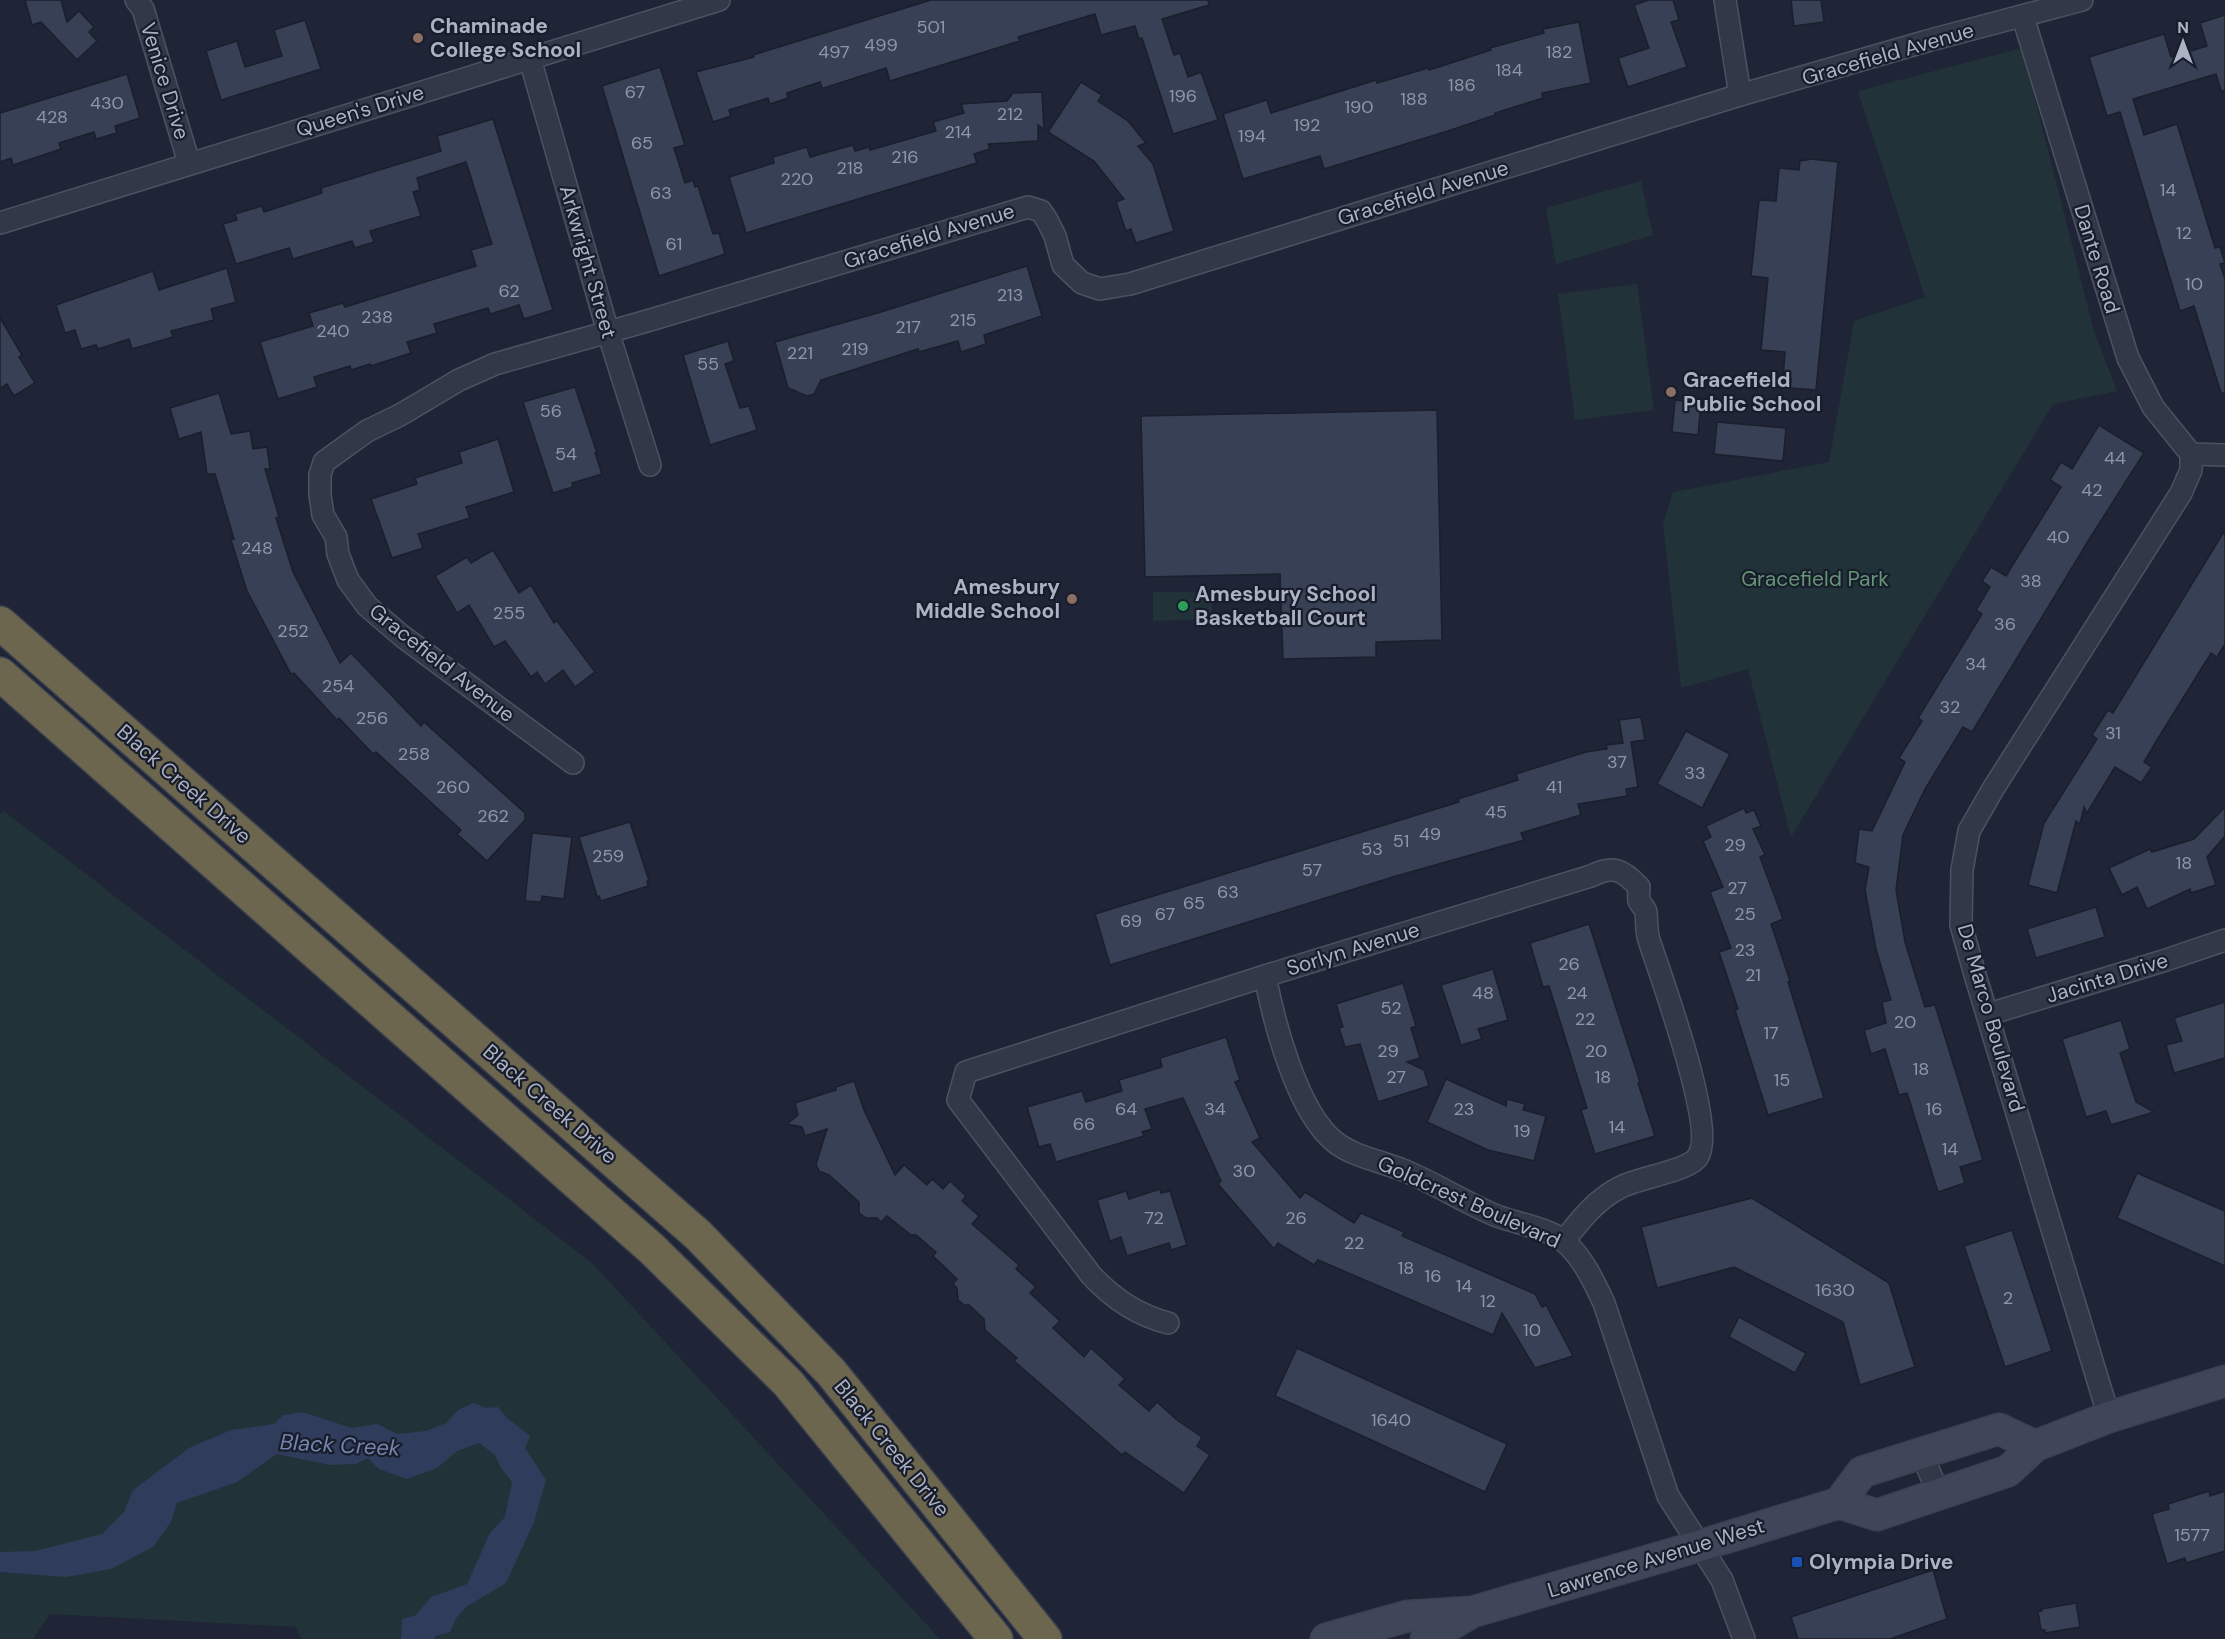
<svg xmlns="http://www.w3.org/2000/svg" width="2225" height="1639" viewBox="0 0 2225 1639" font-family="'DM Sans',sans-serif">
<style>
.green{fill:#213238}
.water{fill:#303c5c}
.building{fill:#384055;stroke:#1a1f2d;stroke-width:1.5}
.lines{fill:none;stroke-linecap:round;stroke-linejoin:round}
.street-casing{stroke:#4d5262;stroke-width:24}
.secondary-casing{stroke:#3c4150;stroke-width:33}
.highway-casing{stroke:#3a3f4e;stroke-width:36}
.street{stroke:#323847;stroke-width:21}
.secondary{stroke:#40465a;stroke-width:30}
.highway{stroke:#6d664f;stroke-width:33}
.education-dot{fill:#8d6e63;stroke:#181d2b;stroke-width:2}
.leisure-dot{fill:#2e9e5b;stroke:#181d2b;stroke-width:2}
.transit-dot{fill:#1a4fb4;stroke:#181d2b;stroke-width:2}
.labels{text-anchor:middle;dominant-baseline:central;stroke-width:4.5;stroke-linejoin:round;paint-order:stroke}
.number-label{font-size:18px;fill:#8f96a8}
.poi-label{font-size:21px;font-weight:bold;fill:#acb2c4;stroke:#181d2b;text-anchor:start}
.street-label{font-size:21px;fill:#acb2c4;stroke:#181d2b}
.park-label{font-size:21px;fill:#649576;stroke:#181d2b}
.water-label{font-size:22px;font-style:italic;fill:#7484ad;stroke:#181d2b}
</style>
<rect width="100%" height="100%" fill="#1f2536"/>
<g class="green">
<path d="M2022,48L2094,331L2117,391L2053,404L1791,837L1748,669L1681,688L1663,523L1673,492L1829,462L1854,321L1925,297L1858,91Z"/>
<path d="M1641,181L1653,235L1556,264L1546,208Z"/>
<path d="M1637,284L1654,410L1575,420L1558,294Z"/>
<path d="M1153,592H1212V619L1153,621Z"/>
<path d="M4,811L592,1263L940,1639H301L296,1627L50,1614L33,1639H0V815Z"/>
</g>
<path class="water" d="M473,1403L486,1408L498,1407L507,1418L530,1436L525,1448L546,1480L534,1522L506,1583L466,1607L456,1618L450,1632L435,1636V1639H401L402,1619L416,1615L431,1597L467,1584L490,1533L505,1517L512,1482L501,1468L495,1455L479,1443L457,1451L437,1468L407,1479L379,1469L368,1458L356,1464L330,1465L277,1454L237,1482L177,1503L171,1522L153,1547L111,1569L66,1577L0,1572V1552L35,1551L102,1534L124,1512L133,1490L189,1448L231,1430L274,1424L283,1415L302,1412L352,1428L377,1424L397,1434L426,1431L446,1423L458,1410Z"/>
<g class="building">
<path d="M25,0H61L67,22L79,11L94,27L89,32L97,41L78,59L80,63L41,22L32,25Z"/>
<path d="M931,0H1208L1209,5L1162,19L1174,55L1180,53L1188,77L1201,72L1218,120L1173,134L1142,38L1139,39L1135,26L1101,35L1095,14L1018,37L1020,41L890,81L886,68L824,88H822L820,82L787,93L788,98L770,104L768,98L729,110L731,116L713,122L696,72L754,57L753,55Z"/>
<path d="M1649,0H1673L1679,20L1671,22L1687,67L1628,87L1618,58L1649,48L1634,5Z"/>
<path d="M1791,0H1821L1824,22L1794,26Z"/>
<path d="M2225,15V91H2221L2216,74L2133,99L2144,135L2177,124L2215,248L2220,247L2225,263L2220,264L2225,279V393H2221L2194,306L2180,311L2120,112L2107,116L2089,57L2164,34L2171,57L2207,46L2200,23Z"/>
<path d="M305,20L321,69L221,100L206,51L237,41L245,67L282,56L274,30Z"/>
<path d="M1579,22L1591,83L1542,93L1543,98L1495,113V115L1448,131L1324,169L1320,156L1243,179L1223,114L1267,100L1271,113L1376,80L1377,83L1428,68L1429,70L1491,50L1490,48L1544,33L1543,29Z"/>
<path d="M660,67L685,145L674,148L685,183L693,180L695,187L698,186L713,234L719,233L725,254L659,276L602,86Z"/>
<path d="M127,74L140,118L115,126L117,133L96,139L94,132L59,143L61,149L13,165L11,158L0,162V113Z"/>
<path d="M1081,82L1102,95L1098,101L1128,121L1146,143L1138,146L1153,164L1174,231L1136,243L1131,229L1126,231L1116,202L1124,199L1094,161L1048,132Z"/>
<path d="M1042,92L1044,129L1038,125V141L988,144L990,149L974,154L977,163L746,233L729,177L774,163L773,157L807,147L810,157L853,145L855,151L869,147L870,150L936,131L933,122L964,113L961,104L1007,101L1013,93Z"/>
<path d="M493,119L553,310L524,319L519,305L490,314L488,308L434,324L437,333L407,342L411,353L371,366L370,364L351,370L350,366L314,377L317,387L278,399L260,342L313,326L309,313L343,303L345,307L476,266L471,250L492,244L466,162L417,178L420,190L413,192L421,216L370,231L374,242L355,248L352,241L293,259L289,248L236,264L223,224L237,220L235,214L262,206L264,212L322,193L321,188L441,151L437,136Z"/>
<path d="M1812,159L1838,162L1816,390L1790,388L1791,379L1783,378L1785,352L1761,350L1768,278L1751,276L1759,200L1776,201L1779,168L1799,170L1800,161Z"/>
<path d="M1027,266L1042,316L984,335L986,344L961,352L958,341L919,352L918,349L821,380L814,394L807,396L788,388L775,342L881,312Z"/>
<path d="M227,268L236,302L211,309L214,320L171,331L173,337L132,349L129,339L98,349L96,345L81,349L75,330L65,333L56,305L153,271L159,290Z"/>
<path d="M0,318L22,355L19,357L35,383L14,396L7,384L0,388Z"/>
<path d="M728,341L734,361L725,364L740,408L749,406L757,430L710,445L683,355Z"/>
<path d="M575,387L597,453H595L602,474L572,483L573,487L553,493L523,402Z"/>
<path d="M219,393L231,434L250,431L253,449L267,447L270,469H265L279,517L276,518L293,572L340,663L351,653L421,726L424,722L525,813V820L487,861L457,834L461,830L376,752L373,754L339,718L337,720L294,673L291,674L247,591L231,540L234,539L215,474H207L201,432L179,439L170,408Z"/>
<path d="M1675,400L1701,403L1698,435L1672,432Z"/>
<path d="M1437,410L1442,640L1376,642V657L1283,659L1280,574L1145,577L1141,416Z"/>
<path d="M1717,422L1786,428L1783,461L1714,454Z"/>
<path d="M2099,425L2144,453L2090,538L1972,732L1963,727L1925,789L1903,835L1896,890L1905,942L1925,1007L1935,1005L1983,1160L1960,1167L1965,1183L1938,1192L1907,1093L1899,1095L1885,1049L1871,1054L1864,1030L1886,1023L1882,1002L1891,1000L1876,949L1865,890L1869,867L1855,863L1859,829L1872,831L1905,762L1899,758L1922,721L1918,718L1982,614L1976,610L1990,587L1982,581L1991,567L2006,576L2061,487L2050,480L2061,462L2072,469Z"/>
<path d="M498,439L514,492L466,507L470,518L418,534L423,548L392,558L371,499L417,484L415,478L462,463L459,452Z"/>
<path d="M2225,530V644L2217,657L2211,653L2157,740L2144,762L2152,767L2141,783L2115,767L2087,813L2084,807L2080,824L2076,821L2057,893L2028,885L2044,823L2097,739L2092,735L2108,710L2113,713Z"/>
<path d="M493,550L519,593L531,585L554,623L557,621L595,672L575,687L563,670L545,684L537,672L531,677L505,641L494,647L469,605L457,613L435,576L467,557L471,563Z"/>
<path d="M1641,717L1645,740L1631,742L1638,787L1626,789L1627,796L1578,804L1581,815L1521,833L1524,840L1396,876L1110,965L1095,914L1459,802L1458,799L1518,780L1516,774L1586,752L1607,749L1606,745L1623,743L1619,720Z"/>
<path d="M1686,731L1730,754L1702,808L1657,784Z"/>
<path d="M2225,807V836L2207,857L2216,885L2191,893L2190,889L2147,909L2137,887L2122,895L2109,868L2150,849L2152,852L2194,839Z"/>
<path d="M1744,808L1746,813L1754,810L1761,826L1753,829L1765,855L1760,857L1783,919L1771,924L1790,981L1788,982L1824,1098L1768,1115L1735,1010L1738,1009L1719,952L1731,948L1710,892L1723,887L1703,841L1711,837L1706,826Z"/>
<path d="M630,822L649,881H647L648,886L601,901L599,896H597L579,837Z"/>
<path d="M532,833L572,837L564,899L542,896L541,902L525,901Z"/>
<path d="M2096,907L2105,937L2036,958L2027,929Z"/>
<path d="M1589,924L1640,1082L1638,1083L1655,1136L1595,1154L1581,1110L1587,1108L1549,986L1543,987L1530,943Z"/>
<path d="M1493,969L1508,1020L1478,1029L1482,1039L1461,1045L1441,985Z"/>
<path d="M1403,983L1416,1026L1411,1028L1420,1058L1407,1062L1424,1070L1429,1086L1378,1102L1360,1044L1345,1047L1339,1028L1343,1027L1336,1004Z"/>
<path d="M2225,1002V1058L2174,1073L2166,1045L2182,1041L2174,1018Z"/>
<path d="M2121,1020L2130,1049L2120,1053L2136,1102L2154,1112L2111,1125L2106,1111L2086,1117L2062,1039Z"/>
<path d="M1226,1037L1240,1080L1235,1082L1260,1138L1252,1142L1300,1198L1305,1192L1354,1223L1361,1213L1404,1232L1402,1236L1535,1294L1542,1307L1546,1305L1573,1356L1535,1368L1502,1313L1493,1335L1318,1260L1314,1265L1278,1243L1274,1249L1218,1184L1221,1181L1183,1098L1145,1109L1152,1129L1142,1132L1144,1136L1056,1162L1050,1144L1039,1147L1027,1107L1082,1091L1086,1102L1122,1091L1119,1080L1162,1067L1160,1058Z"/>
<path d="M1446,1079L1506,1106L1507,1099L1525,1104L1523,1110L1546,1116L1534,1161L1488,1150L1427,1122Z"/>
<path d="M854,1081L864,1110L895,1175L904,1165L927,1185L932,1179L943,1189L950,1181L966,1196L962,1201L979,1216L972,1224L1019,1265L1016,1269L1036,1287L1030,1293L1060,1321L1053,1328L1084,1357L1091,1348L1125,1379L1119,1385L1149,1411L1157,1402L1177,1420L1202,1437L1197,1446L1210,1455L1184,1493L1125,1452L1122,1455L1014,1361L1017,1358L985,1330L984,1319L969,1305H964L958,1300L957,1288L953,1284L957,1279L933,1256L936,1252L916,1235H911L887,1216L881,1222L877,1218H866L859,1213V1202L829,1175L819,1171L816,1164L827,1129L805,1136L802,1127L787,1124L798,1115L795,1103L836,1090V1087Z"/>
<path d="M2137,1173L2225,1211V1266L2117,1218Z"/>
<path d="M1160,1189L1161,1193L1170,1191L1187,1245L1171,1250L1169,1243L1127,1256L1121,1237L1110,1241L1097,1200L1126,1191L1129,1199Z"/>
<path d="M1752,1198L1889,1283L1915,1367L1860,1385L1843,1322L1734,1267L1657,1288L1641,1227Z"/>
<path d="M2012,1230L2052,1351L2005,1367L1964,1246Z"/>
<path d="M1739,1317L1806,1353L1795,1373L1729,1337Z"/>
<path d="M1297,1348L1507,1444L1485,1492L1275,1396Z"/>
<path d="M2209,1491L2210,1496L2225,1491V1551L2186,1563L2185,1558L2167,1564L2152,1514L2169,1509L2168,1504Z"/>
<path d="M1933,1570L1947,1619L1890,1639H1798L1791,1617Z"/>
<path d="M2076,1603L2080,1627L2045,1633V1630H2041L2038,1611H2042L2041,1609Z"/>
</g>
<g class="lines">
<g class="street-casing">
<g id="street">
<path d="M136,0L143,9L189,163"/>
<path d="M1725,0L1740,95"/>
<path d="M2023,17L2128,358L2153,407L2191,454"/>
<path d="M530,59L608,332L650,465"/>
<path d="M0,223L719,0"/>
<path d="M2191,454L2225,455"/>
<path d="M573,763L402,636L367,606L348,580L338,554L336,537L323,515L320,495V475L324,462L367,431L400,415L459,380L495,364L647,321L1028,207L1041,211L1047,220L1055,236L1063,265L1082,283L1100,289L1130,284L1740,95L1927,41L2082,0"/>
<path d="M1265,976C1274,1022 1297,1112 1335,1142C1354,1157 1381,1161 1403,1170C1435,1183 1465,1203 1497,1216C1515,1223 1551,1229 1565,1242C1583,1258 1594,1282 1604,1303L1668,1496L1722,1580L1744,1639"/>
<path d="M1989,1014L2163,961L2225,940"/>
<path d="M1168,1323C1137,1315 1112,1298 1091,1275L958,1100L966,1072L1265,976L1591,876C1613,865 1622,869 1639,887C1639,891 1638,897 1639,901C1641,905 1645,908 1646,912C1647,921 1646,931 1649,940C1660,975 1720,1134 1696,1159C1683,1172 1637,1178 1619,1188C1596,1200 1580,1220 1564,1241"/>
<path d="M2109,1417L1976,978L1961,925L1962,870L1969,831L1993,789L2181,493L2191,470V454"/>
<path d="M1921,1453L1939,1494"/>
</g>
</g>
<g class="secondary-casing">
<g id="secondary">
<path d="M1839,1503L1862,1472L1999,1429L2035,1446"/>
<path d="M1326,1639L1408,1616L1472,1612L1699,1546L1839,1503L1877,1515L2008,1471L2035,1446L2109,1417L2225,1381"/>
<path d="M1426,1639L1467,1615"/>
</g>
</g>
<g class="highway-casing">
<g id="highway">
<path d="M0,623L698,1235L831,1372L1045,1639"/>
<path d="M0,674L652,1249L788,1383L996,1639"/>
</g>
</g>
<use href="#street" class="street"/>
<use href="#secondary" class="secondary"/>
<use href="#highway" class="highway"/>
</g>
<g class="education-dot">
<circle cx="418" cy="38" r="6"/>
<circle cx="1671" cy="392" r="6"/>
<circle cx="1072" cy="599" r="6"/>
</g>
<circle class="leisure-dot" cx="1183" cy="606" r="6"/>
<rect class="transit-dot" x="1791" y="1556" width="12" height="12" rx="3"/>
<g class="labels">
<g class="number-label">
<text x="931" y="27">501</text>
<text x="881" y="45">499</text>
<text x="834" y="52">497</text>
<text x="1559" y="52">182</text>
<text x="1509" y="70">184</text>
<text x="1462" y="85">186</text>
<text x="635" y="92">67</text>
<text x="1183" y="96">196</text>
<text x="1414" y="99">188</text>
<text x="107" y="103">430</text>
<text x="1359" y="107">190</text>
<text x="1010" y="114">212</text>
<text x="52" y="117">428</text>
<text x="1307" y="125">192</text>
<text x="958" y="132">214</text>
<text x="1252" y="136">194</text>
<text x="642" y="143">65</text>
<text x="905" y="157">216</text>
<text x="850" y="168">218</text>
<text x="797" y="179">220</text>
<text x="2168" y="190">14</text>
<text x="661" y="193">63</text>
<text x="2184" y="233">12</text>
<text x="674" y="244">61</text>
<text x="2194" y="284">10</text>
<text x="509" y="291">62</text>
<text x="1010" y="295">213</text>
<text x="377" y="317">238</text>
<text x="963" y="320">215</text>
<text x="908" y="327">217</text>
<text x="333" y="331">240</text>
<text x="855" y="349">219</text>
<text x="800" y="353">221</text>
<text x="708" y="364">55</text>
<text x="551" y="411">56</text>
<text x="566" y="454">54</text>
<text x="2115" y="458">44</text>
<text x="2092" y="490">42</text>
<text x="2058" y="537">40</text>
<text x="257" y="548">248</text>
<text x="2031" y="581">38</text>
<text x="509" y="613">255</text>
<text x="2005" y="624">36</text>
<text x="293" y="631">252</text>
<text x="1976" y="664">34</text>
<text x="338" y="686">254</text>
<text x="1950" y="707">32</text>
<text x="372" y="718">256</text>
<text x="2113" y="733">31</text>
<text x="414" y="754">258</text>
<text x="1617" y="762">37</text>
<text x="1695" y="773">33</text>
<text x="453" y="787">260</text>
<text x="1554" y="787">41</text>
<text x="1496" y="812">45</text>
<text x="493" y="816">262</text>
<text x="1430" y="834">49</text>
<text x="1401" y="841">51</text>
<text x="1735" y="845">29</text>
<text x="1372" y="849">53</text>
<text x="608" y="856">259</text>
<text x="2184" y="863">18</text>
<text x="1312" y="870">57</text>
<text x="1737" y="888">27</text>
<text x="1228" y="892">63</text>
<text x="1194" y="903">65</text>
<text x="1165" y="914">67</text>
<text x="1745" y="914">25</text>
<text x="1131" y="921">69</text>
<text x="1745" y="950">23</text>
<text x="1569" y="964">26</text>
<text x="1753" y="975">21</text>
<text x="1483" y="993">48</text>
<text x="1577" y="993">24</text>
<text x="1391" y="1008">52</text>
<text x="1585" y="1019">22</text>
<text x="1905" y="1022">20</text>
<text x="1771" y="1033">17</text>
<text x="1388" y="1051">29</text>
<text x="1596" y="1051">20</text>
<text x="1921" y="1069">18</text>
<text x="1396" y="1077">27</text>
<text x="1603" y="1077">18</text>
<text x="1782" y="1080">15</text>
<text x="1126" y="1109">64</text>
<text x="1215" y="1109">34</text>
<text x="1464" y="1109">23</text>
<text x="1934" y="1109">16</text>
<text x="1084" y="1124">66</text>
<text x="1617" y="1127">14</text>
<text x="1522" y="1131">19</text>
<text x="1950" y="1149">14</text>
<text x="1244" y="1171">30</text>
<text x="1154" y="1218">72</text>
<text x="1296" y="1218">26</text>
<text x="1354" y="1243">22</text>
<text x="1406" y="1268">18</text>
<text x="1433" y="1276">16</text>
<text x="1464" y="1286">14</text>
<text x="1835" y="1290">1630</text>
<text x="2008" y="1298">2</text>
<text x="1488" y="1301">12</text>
<text x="1532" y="1330">10</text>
<text x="1391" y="1420">1640</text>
<text x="2192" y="1535">1577</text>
</g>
<g class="poi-label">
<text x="430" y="26">Chaminade<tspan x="430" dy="24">College School</tspan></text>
<text x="1683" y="380">Gracefield<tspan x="1683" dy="24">Public School</tspan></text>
<text x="1060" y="587" text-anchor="end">Amesbury<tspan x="1060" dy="24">Middle School</tspan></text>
<text x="1195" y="594">Amesbury School<tspan x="1195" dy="24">Basketball Court</tspan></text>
<text x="1809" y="1562">Olympia Drive</text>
</g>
<g class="street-label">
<text transform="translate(1888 54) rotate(-16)">Gracefield Avenue</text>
<text transform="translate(165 81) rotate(73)">Venice Drive</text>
<text transform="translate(360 111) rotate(-17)">Queen's Drive</text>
<text transform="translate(1423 193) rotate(-17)">Gracefield Avenue</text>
<text transform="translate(929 236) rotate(-17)">Gracefield Avenue</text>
<text transform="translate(2097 259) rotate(73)">Dante Road</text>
<text transform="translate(588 262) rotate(74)">Arkwright Street</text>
<text transform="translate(442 663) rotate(38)">Gracefield Avenue</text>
<text transform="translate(184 784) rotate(41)">Black Creek Drive</text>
<text transform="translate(1353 949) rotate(-17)">Sorlyn Avenue</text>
<text transform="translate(2107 978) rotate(-17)">Jacinta Drive</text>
<text transform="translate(1991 1018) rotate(74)">De Marco Boulevard</text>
<text transform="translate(550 1104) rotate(41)">Black Creek Drive</text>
<text transform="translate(1469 1202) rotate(24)">Goldcrest Boulevard</text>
<text transform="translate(892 1448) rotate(51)">Black Creek Drive</text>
<text transform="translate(1656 1558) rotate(-17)">Lawrence Avenue West</text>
</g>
<g class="park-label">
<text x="1815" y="579">Gracefield Park</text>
</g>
<g class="water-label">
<text transform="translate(340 1445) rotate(3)">Black Creek</text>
</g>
</g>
<g transform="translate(2183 42)" stroke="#181d2b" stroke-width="4.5" paint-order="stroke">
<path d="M0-4.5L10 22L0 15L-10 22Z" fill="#acb2c4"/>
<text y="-9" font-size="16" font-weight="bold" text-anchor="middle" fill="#acb2c4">N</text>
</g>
</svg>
